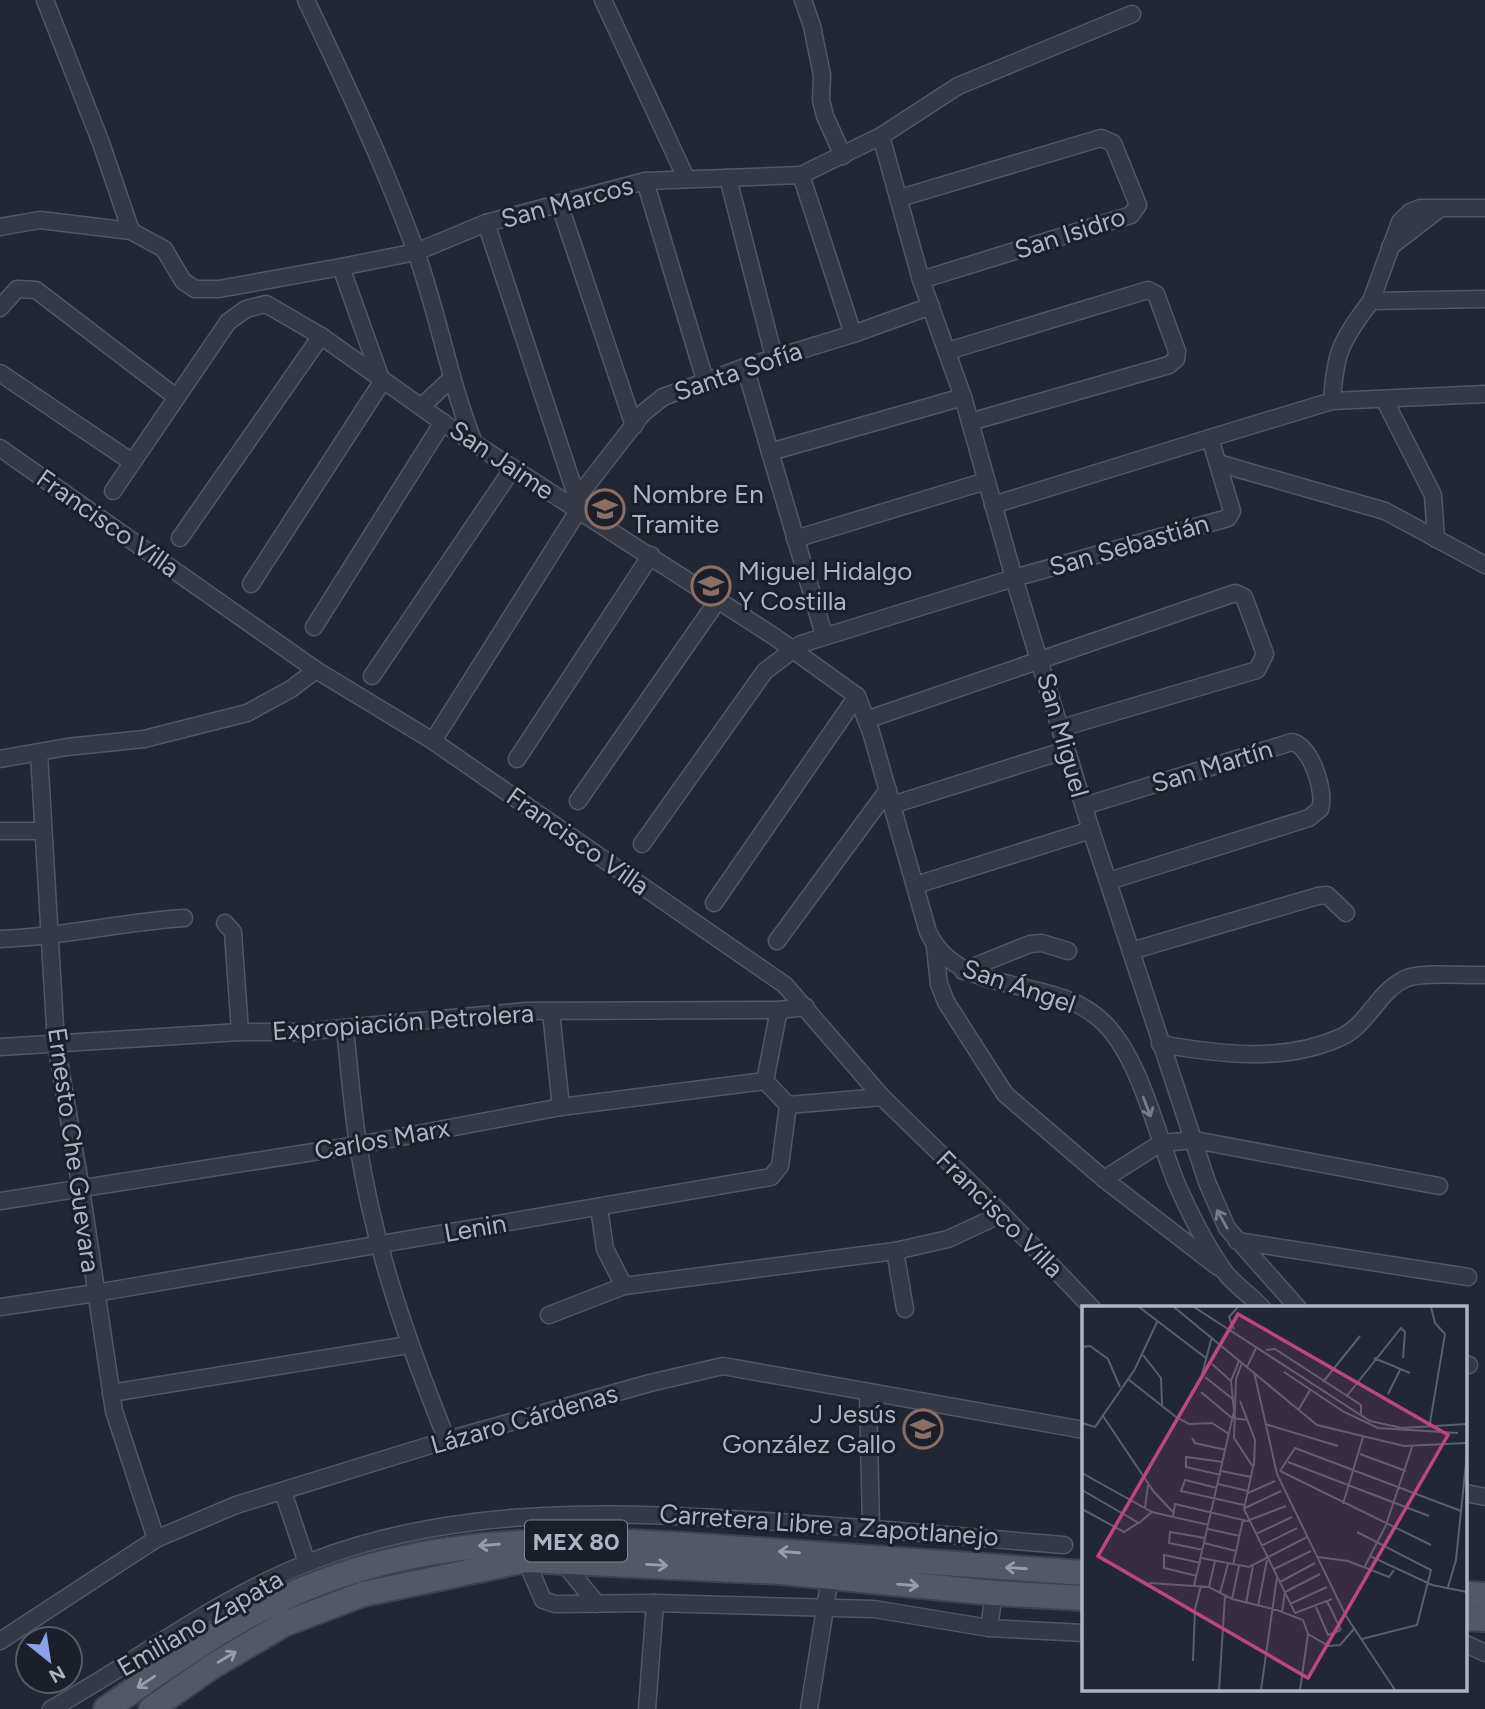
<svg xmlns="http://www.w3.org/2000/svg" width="1485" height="1709" viewBox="0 0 1485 1709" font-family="Figtree,sans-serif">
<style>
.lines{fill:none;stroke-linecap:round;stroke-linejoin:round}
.street-casing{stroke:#525763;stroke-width:19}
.primary-casing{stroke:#3e434f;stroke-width:28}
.street{stroke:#353945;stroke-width:16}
.primary{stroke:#535865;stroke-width:24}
.oneway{stroke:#787d8a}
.oneway2{stroke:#989dab}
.labels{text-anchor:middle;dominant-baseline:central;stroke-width:6;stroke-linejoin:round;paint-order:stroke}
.shield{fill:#1b1f2a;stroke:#838794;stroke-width:2}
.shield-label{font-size:24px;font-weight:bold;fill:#afb4c2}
.street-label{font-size:26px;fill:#afb4c2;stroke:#1b1f2a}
.poi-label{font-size:26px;fill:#afb4c2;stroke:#1b1f2a;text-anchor:start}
.inset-road{fill:none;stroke:#5a5f6d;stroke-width:2}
.view{fill:#bc477a;fill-opacity:0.15;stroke:#bc477a;stroke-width:3.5}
.inset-edge{fill:none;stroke:#afb4c2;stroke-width:3.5}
</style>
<rect width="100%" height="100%" fill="#222735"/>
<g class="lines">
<g class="street-casing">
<g id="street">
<path d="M45,0L101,143L131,231"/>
<path d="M306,0C345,82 384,164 415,249C438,313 449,380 474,443"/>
<path d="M603,0L686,178"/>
<path d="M803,0L812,26L822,75L821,100L825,116L843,156"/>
<path d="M881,136L921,280L963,397L1014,578L1091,830L1207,1182L1227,1228L1298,1308"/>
<path d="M801,175L853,334"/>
<path d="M728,178L774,357"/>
<path d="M645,181L705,380"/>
<path d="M900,198L1101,138L1113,143L1138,205L1131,215L921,280"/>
<path d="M559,203L634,426"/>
<path d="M486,223L577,498"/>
<path d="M0,227L40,220L131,231L164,249L183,281L195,289H219L341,267L416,252L486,223L645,181L801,175L881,136L958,86L1132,14"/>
<path d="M1390,247L1438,210"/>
<path d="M1371,301L1400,222L1410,212L1420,208H1485"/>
<path d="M0,308L17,289L36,290L176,397"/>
<path d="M948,351L1148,290L1156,294L1177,351L1176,359L1169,365L970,422"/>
<path d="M745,367L824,635"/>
<path d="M0,373L132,462"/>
<path d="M1384,399L1433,495L1436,539"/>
<path d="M1332,401C1335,352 1341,341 1371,301L1485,299"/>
<path d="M422,406L451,379"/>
<path d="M1210,438L1332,401L1485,394"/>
<path d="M0,448L316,670L433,741L785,985L882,1097L1002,1214L1092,1308"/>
<path d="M770,452L963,397"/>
<path d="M1218,463L1385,511L1485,565"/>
<path d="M113,491L228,322L246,309L266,304L321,336L455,431L775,637L857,696L871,732L928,932C961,1001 1055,972 1105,1024C1141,1061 1156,1133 1176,1182C1189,1212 1205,1244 1224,1271C1234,1285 1251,1295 1262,1308"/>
<path d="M180,538L321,336"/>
<path d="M795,539L986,481"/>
<path d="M251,584L382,382L341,267"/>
<path d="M314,627L443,422"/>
<path d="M372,676L513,468"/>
<path d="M866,720L1235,593L1244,597L1265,654L1257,670L1061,728"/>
<path d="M433,741L578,511L577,498L643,413L663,397L745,367L853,334L931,306"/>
<path d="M39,753L56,1044L81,1189L114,1411L156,1539"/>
<path d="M0,759L67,747L144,739L247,713L291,689L316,670"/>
<path d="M517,759L651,555"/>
<path d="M578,801L718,600"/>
<path d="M892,805L1066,750"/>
<path d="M1084,806L1292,742C1311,746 1326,792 1320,809L1309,818L1109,881"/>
<path d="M0,831H42"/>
<path d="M642,844L765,671L801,644L1014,578L1228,518L1232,511L1210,438L993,505"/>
<path d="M916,885L1091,830"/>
<path d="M714,903L857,696"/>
<path d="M225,923L233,932L240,1032"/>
<path d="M0,939C62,937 122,922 184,918"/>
<path d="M777,941L888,790"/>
<path d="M935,947L939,984L946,1002L1005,1094L1104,1179L1218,1267"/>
<path d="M1131,951L1318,896L1327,895L1346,913"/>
<path d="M963,971L1030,944L1042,943L1068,951"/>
<path d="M551,1012L561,1107"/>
<path d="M345,1028C349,1066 352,1106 358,1144C374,1247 408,1344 447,1440"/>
<path d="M1160,1044C1218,1054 1283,1063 1339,1038C1368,1026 1377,992 1405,979C1421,971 1466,976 1485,975"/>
<path d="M0,1047L240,1032H301L526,1011L779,1010L806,1007"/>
<path d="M788,1105L882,1097"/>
<path d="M1104,1179L1161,1143L1195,1140L1439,1186"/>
<path d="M0,1201L358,1145L561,1107L765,1081"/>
<path d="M599,1208L605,1249L624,1286"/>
<path d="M1237,1241L1468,1277"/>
<path d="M895,1251L905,1309"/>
<path d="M0,1307L96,1293L771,1177L780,1166L788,1105L765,1081L779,1010"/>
<path d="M549,1315L624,1286L895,1251L948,1239L1002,1214"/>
<path d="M1466,1364L1469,1365"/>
<path d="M111,1393L408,1345"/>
<path d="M868,1393L871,1528"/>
<path d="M283,1492L307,1563"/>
<path d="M1466,1493L1485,1497"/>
<path d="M526,1560L543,1600L555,1604L655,1603L874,1609L989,1628L1084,1633"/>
<path d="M561,1560L597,1604"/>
<path d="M989,1628L994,1593"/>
<path d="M0,1641L156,1539L236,1505L447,1440L650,1383L723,1366L1084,1430"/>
<path d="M1466,1644L1485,1653"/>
<path d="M51,1709C138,1661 217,1598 310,1562C457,1504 623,1511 778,1522C873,1528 968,1537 1064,1545"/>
<path d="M647,1709L655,1603"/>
<path d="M809,1709L830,1577"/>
</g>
</g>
<g class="primary-casing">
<g id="primary">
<path d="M1466,1594L1485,1595"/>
<path d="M1466,1618L1485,1619"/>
<path d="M106,1709C174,1662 241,1612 319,1583C464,1527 622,1540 773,1551C877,1558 981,1565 1084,1573"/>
<path d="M151,1709L211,1667L284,1624L363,1594L526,1560L781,1572L994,1593L1084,1598"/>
</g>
</g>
<use href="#street" class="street"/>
<use href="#primary" class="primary"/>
</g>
<defs><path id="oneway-shaft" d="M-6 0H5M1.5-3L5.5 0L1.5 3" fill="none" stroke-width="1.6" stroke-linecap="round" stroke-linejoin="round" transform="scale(1.75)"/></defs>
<g class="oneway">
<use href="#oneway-shaft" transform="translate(1147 1107) rotate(69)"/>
<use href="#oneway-shaft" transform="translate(1222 1219) rotate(-119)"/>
</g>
<g class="oneway2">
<use href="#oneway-shaft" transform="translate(489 1545) rotate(175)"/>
<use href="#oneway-shaft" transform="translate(789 1552) rotate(-176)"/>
<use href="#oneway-shaft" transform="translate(657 1565) rotate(3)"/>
<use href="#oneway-shaft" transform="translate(1016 1568) rotate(-176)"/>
<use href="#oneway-shaft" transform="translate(908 1585) rotate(5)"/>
<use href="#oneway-shaft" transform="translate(227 1657) rotate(-31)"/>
<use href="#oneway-shaft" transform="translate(146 1682) rotate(146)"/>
</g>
<defs>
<g id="school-ring" transform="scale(2.0125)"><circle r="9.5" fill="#1b1f2a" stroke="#8d6e63" stroke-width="1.5"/><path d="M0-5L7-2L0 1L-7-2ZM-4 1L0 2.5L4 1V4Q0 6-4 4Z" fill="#8d6e63"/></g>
</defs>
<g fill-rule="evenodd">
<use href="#school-ring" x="605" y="509"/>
<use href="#school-ring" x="711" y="586"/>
<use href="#school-ring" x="923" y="1429"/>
</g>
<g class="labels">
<rect class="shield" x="525" y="1520.5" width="102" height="41" rx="5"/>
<g class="shield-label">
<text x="576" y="1541">MEX 80</text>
</g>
<g class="street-label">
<text transform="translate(567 202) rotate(-15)">San Marcos</text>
<text transform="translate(1070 233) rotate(-18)">San Isidro</text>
<text transform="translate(738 371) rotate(-19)">Santa Sofía</text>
<text transform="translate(502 460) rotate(34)">San Jaime</text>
<text transform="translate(108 523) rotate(35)">Francisco Villa</text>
<text transform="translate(1129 545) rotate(-16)">San Sebastián</text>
<text transform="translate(1063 735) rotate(74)">San Miguel</text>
<text transform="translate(1212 766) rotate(-17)">San Martín</text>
<text transform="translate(578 841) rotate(35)">Francisco Villa</text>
<text transform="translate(1019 986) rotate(19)">San Ángel</text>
<text transform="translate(403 1022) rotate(-4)">Expropiación Petrolera</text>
<text transform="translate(382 1139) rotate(-10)">Carlos Marx</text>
<text transform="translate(74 1150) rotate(82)">Ernesto Che Guevara</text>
<text transform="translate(1000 1214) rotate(45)">Francisco Villa</text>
<text transform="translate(475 1228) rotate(-10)">Lenin</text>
<text transform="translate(524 1419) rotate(-16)">Lázaro Cárdenas</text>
<text transform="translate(829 1525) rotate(4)">Carretera Libre a Zapotlanejo</text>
<text transform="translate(200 1623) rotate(-30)">Emiliano Zapata</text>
</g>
<g class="poi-label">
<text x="632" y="494">Nombre En<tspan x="632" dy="30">Tramite</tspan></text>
<text x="738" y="571">Miguel Hidalgo<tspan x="738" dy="30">Y Costilla</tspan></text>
<text x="896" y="1414" text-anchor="end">J Jesús<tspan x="896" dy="30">González Gallo</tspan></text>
</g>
</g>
<g transform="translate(1082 1306)">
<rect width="385" height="385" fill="#222735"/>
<path class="inset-road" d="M57,1L124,52M92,1L235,119L322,140L385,137M112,1L288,115L320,122L385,118M152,23L147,11L156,1M0,41L8,40L26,53L38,81M184,44L193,43L279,99V108M61,49L79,72L80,99M292,52L328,67M160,57L154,73L152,132L171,161L162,203L213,307L250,293M130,58L149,75M165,61L174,42M172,66L195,168L264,310L313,384M202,66L262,106L296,122L376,127M120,68L130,31M123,71L152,94M46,73L94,111L107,118L130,117L147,128M241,76L278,30M119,86L150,112L166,114M306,88L318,64M264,91L319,22L323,26L321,52M158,95L173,134L172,160M217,103L228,84M21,110L72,186L91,206M0,117L13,121L53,63L75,16M348,117L363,28L353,17L349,1M183,118L256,140M110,132L113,137L144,144M278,148L324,165M206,156L347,210M139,165L169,171M198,165L213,142L379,205M198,165L349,239M0,167L70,206L91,211M139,169L104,161V151L141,156M136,178L166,185M135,182L103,174L99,185L162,199M0,184L57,217L70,206M166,187L193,175M261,198L281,131M63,202L66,179M163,202L199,185M0,203L42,226L56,217M127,219L91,211L93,198L165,215L204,200M126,223L158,230M275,226L349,264L335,319L280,333M174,228L210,211M122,237L154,245M179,240L215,222M121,244L87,237L88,226L123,232M288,250L350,279L385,286M236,251L266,255L307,271L312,264M119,252L167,261L225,231M151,259L161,214M282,262L304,219L330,141M192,263L229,245M115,270L82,262V249L119,257M198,276L233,257M67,277L127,281L150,293L195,304L221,314L226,328L247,340L258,339L272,323M112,280L152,105L149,75L157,55M127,281L133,255M366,281L374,254L385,147M138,287L146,258M150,293L157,260M245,295L259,324M164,297L171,260M208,298L245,281M176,300L185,254M234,301L246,329L259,324M200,306L203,286L238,268M111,355L113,303L119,280M137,384L143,290M179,384L195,271M218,384L226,328"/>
<path class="view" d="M156,8L366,129L226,372L16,250Z"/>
<rect width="385" height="385" class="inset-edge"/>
</g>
<g transform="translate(49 1660) rotate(150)"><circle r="33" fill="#1b1f2a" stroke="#565b67" stroke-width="2"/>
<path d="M0-5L12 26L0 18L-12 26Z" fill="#8aa2ec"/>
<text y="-10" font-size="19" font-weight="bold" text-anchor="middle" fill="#afb4c2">N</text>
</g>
</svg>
